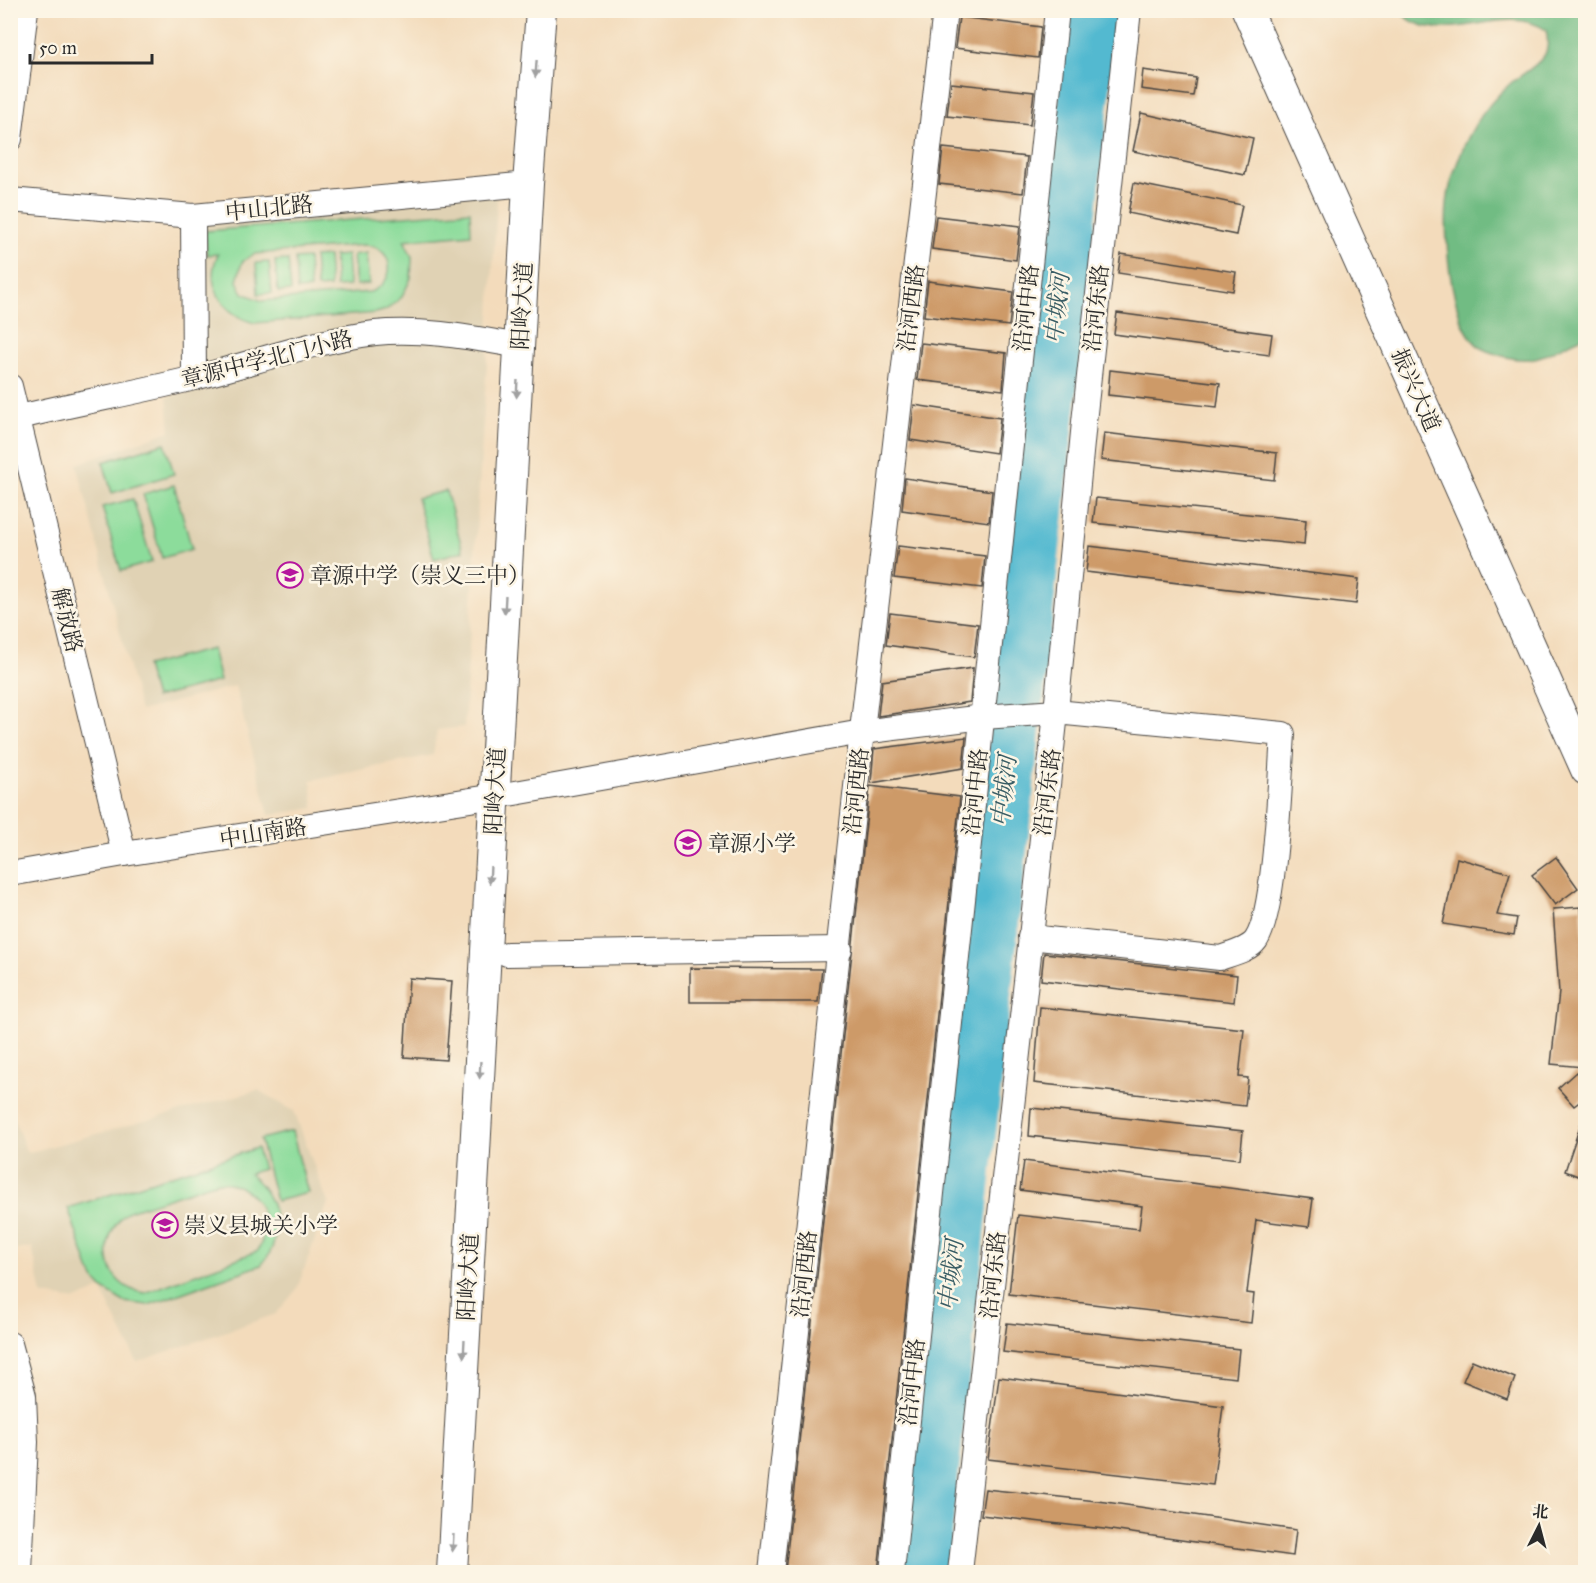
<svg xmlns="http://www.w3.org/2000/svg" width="1596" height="1583" viewBox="0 0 1596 1583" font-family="'IM FELL Great Primer','Noto Serif SC',serif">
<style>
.built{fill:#e0d2b4}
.green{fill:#8cdc9b;stroke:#5c8463;stroke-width:1.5;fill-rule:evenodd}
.forest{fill:#71bc83;stroke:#4e7457;stroke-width:1.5}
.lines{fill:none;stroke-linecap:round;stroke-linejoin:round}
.river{stroke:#52b9d0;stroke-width:28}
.building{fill:#cd9a67}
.minor-casing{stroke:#494541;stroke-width:26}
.major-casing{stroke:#494541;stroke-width:32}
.minor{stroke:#fff;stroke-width:24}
.major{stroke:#fff;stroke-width:30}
.oneway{fill:#a0a0a0}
.labels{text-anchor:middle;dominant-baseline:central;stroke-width:5;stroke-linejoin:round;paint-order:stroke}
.street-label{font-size:22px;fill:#2b2b2b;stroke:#fcf5e5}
.poi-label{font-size:22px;fill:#2b2b2b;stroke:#fcf5e5;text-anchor:start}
.water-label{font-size:24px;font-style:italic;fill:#395d65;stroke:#fcf5e5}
</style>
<rect width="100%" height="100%" fill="#fcf5e5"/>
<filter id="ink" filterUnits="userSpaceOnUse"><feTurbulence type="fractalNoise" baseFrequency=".0167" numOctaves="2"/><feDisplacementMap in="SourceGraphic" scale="12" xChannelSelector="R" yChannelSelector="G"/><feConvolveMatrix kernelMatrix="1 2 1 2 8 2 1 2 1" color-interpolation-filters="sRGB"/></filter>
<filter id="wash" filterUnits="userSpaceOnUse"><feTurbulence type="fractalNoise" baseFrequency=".008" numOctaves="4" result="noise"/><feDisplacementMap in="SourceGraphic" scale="24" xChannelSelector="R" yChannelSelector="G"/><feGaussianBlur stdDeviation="1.35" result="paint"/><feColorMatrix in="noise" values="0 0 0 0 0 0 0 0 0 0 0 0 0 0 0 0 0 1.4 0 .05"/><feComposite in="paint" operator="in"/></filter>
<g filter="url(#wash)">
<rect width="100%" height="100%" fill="#f3dbbb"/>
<g class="built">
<path d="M498,187L464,727L437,730L433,755L311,780L314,808L269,815L235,686L140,711L77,464L170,431L167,397L199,388L198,223Z"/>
<path d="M258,1090L294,1111L328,1203L297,1289L276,1314L137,1362L101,1289L76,1300L42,1295L32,1247L11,1251L10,1120L14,1119L27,1153Z"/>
</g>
<g class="green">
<path d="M470,211L471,234L404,240L412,257L411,278L402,297L386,310L376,313L255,323C223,315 204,285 218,254L207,255L205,231ZM363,245C394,245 399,282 370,292L262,301L243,293L237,281L242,262L254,254Z"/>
<path d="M366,253L369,284L356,285L353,255Z"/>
<path d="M347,255L349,286L336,287L334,256Z"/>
<path d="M328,256L330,287L317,288L314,257Z"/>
<path d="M308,258L310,289L297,290L295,259Z"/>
<path d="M288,260L291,291L278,292L275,261Z"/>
<path d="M269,262L272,293L258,294L256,263Z"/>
<path d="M165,443L174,474L112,493L103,462Z"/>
<path d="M174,485L192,549L162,558L143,494Z"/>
<path d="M446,491L463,551L434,559L417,498Z"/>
<path d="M133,499L152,562L121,571L102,507Z"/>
<path d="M212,649L220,681L155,698L146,666Z"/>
<path d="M292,1131L308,1193L276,1201L260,1139Z"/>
<path d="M257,1148L263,1169L249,1174C278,1195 286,1239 261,1265L148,1305L124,1302L103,1289L95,1280L89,1269L68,1208ZM217,1182C255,1182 275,1217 258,1251L145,1293C101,1288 96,1234 129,1211Z"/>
</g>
<path class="forest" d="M1399,11H1585V336C1543,353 1537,370 1487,351C1450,337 1444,238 1447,204C1449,181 1462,147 1474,127C1483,112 1498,94 1512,82C1522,74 1536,67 1544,56C1549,48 1548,39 1546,30C1502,0 1438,53 1399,11Z"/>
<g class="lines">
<g class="river">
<path d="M910,1572L1082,10"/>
<path d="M934,1572L1105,10"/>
</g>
</g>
<g id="blocks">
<g class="building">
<path d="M959,17L1041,27L1038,58L955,48Z"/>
<path d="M1143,70L1196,78L1193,96L1141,89Z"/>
<path d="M951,83L1034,92L1030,125L947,116Z"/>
<path d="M1141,113L1253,138L1245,175L1133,151Z"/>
<path d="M943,148L1027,157L1023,193L939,184Z"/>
<path d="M1134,183L1242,205L1236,235L1128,213Z"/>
<path d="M936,216L1020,226L1016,260L932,249Z"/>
<path d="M1121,254L1236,272L1233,291L1118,273Z"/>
<path d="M928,281L1013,292L1009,326L924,316Z"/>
<path d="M1117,313L1272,334L1269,355L1114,334Z"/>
<path d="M921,343L1006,353L1003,390L917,380Z"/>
<path d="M1110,370L1220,383L1217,407L1108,395Z"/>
<path d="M914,405L1000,418L996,453L910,440Z"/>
<path d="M1104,433L1277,453L1274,480L1101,460Z"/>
<path d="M905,478L992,491L989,522L902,510Z"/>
<path d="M1096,498L1306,520L1304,545L1093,523Z"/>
<path d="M898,546L985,556L982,588L894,578Z"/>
<path d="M1089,546L1359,579L1356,604L1086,572Z"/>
<path d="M890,613L978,624L974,657L886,645Z"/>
<path d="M973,668L970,702L878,716L882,681Z"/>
<path d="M966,737L963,768L871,783L874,749Z"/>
<path d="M870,786L960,797L878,1572H785Z"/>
<path d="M1556,857L1578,888L1555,905L1532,875Z"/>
<path d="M1457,858L1510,873L1497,915L1517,918L1514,935L1443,924Z"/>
<path d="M1581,907L1586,970V1043L1583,1067L1551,1064L1559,992L1553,909Z"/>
<path d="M1044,953L1237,975L1234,1002L1041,980Z"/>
<path d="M690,968L822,969L818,1002H690Z"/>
<path d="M409,978L452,981L446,1060L404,1057Z"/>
<path d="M1040,1007L1244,1029L1239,1077L1248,1078L1245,1106L1034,1083Z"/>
<path d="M1576,1072L1586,1083V1097L1574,1106L1558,1088Z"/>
<path d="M1031,1108L1243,1131L1240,1159L1029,1136Z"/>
<path d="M1583,1117H1586V1179L1565,1171Z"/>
<path d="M1024,1161L1313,1199L1309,1227L1256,1220L1247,1293L1254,1294L1251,1323L1009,1294L1018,1215L1139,1229L1142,1206L1020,1190Z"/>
<path d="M1007,1323L1239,1349L1236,1378L1003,1352Z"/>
<path d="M1472,1360L1515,1378L1507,1399L1463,1381Z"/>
<path d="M999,1377L1223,1406L1213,1485L988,1459Z"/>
<path d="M985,1489L1106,1502L1296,1530L1293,1556L1104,1529L981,1515Z"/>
</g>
</g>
</g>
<g filter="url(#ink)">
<use href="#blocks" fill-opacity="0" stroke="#494541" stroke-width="1.5"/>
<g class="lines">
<g class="minor-casing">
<g id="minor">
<path d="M10,139L26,10"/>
<path d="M10,200L193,216L528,184"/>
<path d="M193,216L194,378"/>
<path d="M10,386L124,854"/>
<path d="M16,418C75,403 135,393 194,378C254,363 313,341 375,333C423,328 473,338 520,346"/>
<path d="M10,874L124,854L515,793L862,732L983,717L1056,712L1283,734C1280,775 1276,911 1256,940C1249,950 1231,954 1220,958L1030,937"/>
<path d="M507,954L840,949"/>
<path d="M10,1344L24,1396L26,1442L20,1572"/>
<path d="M771,1572L863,722L945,10"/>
<path d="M892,1572L1057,10"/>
<path d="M960,1572L1055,722L1084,422L1129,10"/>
</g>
</g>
<g class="major-casing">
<g id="major">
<path d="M1247,10L1586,770"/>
<path d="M452,1572L528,184L541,10"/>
</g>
</g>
<use href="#minor" class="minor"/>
<use href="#major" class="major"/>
</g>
<defs><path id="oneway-solid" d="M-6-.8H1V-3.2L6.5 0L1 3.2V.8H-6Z" transform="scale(1.5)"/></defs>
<g class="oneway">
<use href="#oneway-solid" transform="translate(536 69) rotate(94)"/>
<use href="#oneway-solid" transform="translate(517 389) rotate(93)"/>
<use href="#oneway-solid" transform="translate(505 605) rotate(93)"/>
<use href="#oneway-solid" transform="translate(490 875) rotate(93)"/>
<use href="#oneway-solid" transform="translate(480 1070) rotate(93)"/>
<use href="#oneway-solid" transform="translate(464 1349) rotate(93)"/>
<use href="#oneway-solid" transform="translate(453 1543) rotate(93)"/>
</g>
</g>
<defs>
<g id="school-ring" transform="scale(1.35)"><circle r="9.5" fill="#fcf5e5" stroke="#b5179e" stroke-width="1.5"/><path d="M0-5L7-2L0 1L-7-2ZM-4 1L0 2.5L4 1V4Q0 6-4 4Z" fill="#b5179e"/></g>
</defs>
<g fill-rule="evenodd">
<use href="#school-ring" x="290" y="575"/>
<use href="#school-ring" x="688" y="843"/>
<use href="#school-ring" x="165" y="1225"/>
</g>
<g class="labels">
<g class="street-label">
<text transform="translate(269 208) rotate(-6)">中山北路</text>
<text transform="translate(522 306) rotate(-87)">阳岭大道</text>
<text transform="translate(911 308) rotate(-83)">沿河西路</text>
<text transform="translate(1026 308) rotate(-84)">沿河中路</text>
<text transform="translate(1096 308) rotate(-84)">沿河东路</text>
<text transform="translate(267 359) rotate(-14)">章源中学北门小路</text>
<text transform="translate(1416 390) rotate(66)">振兴大道</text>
<text transform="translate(67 620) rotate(76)">解放路</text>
<text transform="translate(495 791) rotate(-87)">阳岭大道</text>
<text transform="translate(856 791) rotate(-84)">沿河西路</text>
<text transform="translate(975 792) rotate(-84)">沿河中路</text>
<text transform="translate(1047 792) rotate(-83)">沿河东路</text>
<text transform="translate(263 833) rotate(-9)">中山南路</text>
<text transform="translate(804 1274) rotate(-84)">沿河西路</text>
<text transform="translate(993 1275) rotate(-84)">沿河东路</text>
<text transform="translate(468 1277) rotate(-87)">阳岭大道</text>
<text transform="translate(912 1382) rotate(-84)">沿河中路</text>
</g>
<g class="poi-label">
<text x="310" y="575">章源中学（崇义三中）</text>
<text x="708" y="843">章源小学</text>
<text x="184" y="1225">崇义县城关小学</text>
</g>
<g class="water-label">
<text transform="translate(1057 308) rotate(-84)">中城河</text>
<text transform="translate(1004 791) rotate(-84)">中城河</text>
<text transform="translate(951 1275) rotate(-84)">中城河</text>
</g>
</g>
<rect width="1596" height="1583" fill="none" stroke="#fcf5e5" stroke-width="36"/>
<g transform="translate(1539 1526) rotate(6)" stroke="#fcf5e5" stroke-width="4.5" paint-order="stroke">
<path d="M0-4.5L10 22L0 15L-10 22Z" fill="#2b2b2b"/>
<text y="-9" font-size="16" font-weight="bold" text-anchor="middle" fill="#2b2b2b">北</text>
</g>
<path d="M30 54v9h122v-9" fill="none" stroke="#2b2b2b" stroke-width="3"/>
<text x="39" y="54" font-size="18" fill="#2b2b2b" stroke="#fcf5e5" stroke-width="4.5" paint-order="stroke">50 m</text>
</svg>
